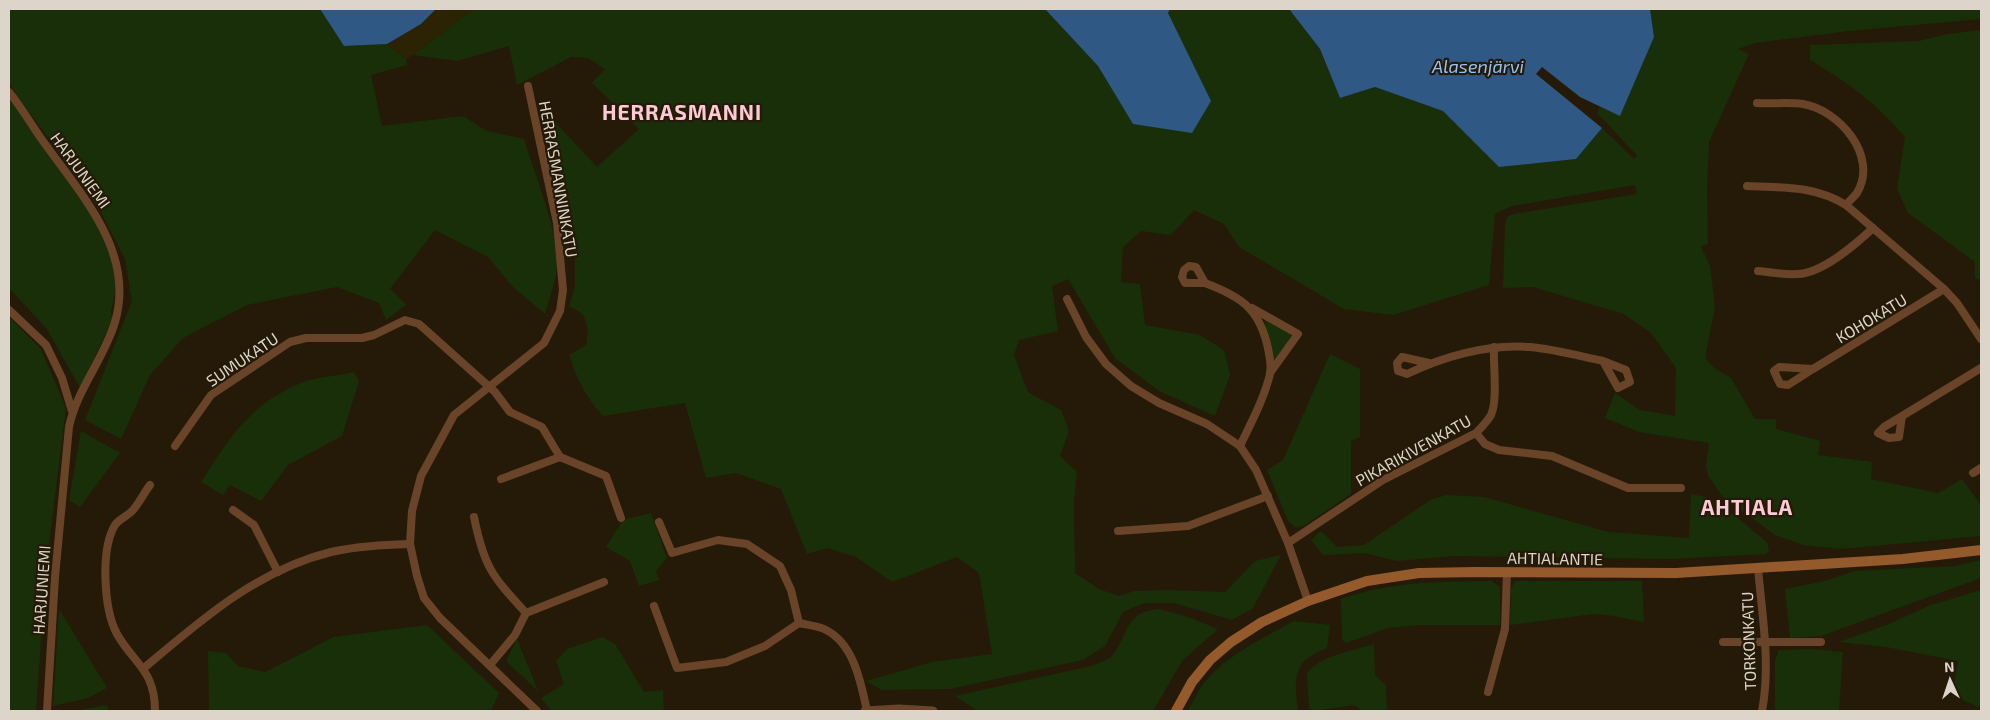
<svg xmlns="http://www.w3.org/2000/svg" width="1990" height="720" viewBox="0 0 1990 720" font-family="'Exo 2',sans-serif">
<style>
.green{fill:#182f0a}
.sand{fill:#2b2302}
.water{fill:#305884}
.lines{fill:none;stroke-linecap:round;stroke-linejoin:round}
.minor{stroke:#6a4429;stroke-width:8}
.tertiary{stroke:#6a4429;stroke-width:9}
.secondary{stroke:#955a2c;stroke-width:10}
.labels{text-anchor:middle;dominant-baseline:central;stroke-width:4.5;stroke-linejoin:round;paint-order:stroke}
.street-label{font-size:16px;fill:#ddd5c9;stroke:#251a07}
.water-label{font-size:18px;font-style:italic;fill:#93c2f9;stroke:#251a07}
.district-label{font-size:21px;font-weight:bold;letter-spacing:1px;fill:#fdc9d4;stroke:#251a07}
</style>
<rect width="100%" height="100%" fill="#251a07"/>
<g class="green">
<path d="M9,9H320L344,46L387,44L406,59L407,65L371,75L382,126L463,116L487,131L524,139C534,171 556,227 557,258C558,277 550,295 545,314L514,288L488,257L435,230L390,289L406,305L386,320L379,303L337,287L247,305L183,338L150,375L121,439L85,420L132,301L125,259L99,209L9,84Z"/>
<path d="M474,9H1045L1098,66L1133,124L1170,9H1289L1320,49L1340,98L1375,87L1443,111L1500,167L1576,159L1602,128L1634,159L1637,155C1623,142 1612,127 1597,114L1600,106L1620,116L1654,37L1650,9H1981V19L1849,31L1755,43L1738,49L1749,54L1709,142L1707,186L1708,244L1701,246L1710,266L1715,307L1705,358L1714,368L1731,378L1755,419H1776V429L1820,441L1818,455L1872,462L1871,479L1938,493L1962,479L1981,505V536L1841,549L1803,545L1775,535L1723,497L1708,476L1706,466L1709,443L1639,432L1605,418L1615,393L1640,410L1675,416L1676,368L1651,333L1624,314L1533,287L1503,288L1505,224L1507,217L1513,214L1637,194L1635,185L1512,206L1495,214L1489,285L1393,315L1344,309L1239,247L1224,224L1194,210L1171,235L1141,231L1123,247L1121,282L1140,284L1145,325L1200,335L1224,350L1230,375L1215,416L1159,391L1115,358L1068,279L1052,286L1058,331L1019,340L1014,355L1028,392L1061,410L1069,431L1060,456L1077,472L1074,501L1075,573L1099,589L1119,596L1134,591L1166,590L1225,592L1255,561L1281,555L1253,608L1232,620L1174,603H1144L1123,612L1105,646L1083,660L950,689L882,690L866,681L932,662L992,654L979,573L957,557L892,582L856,557L827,548L807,554L781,489L736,473L706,478L685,403L603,416C586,398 577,379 569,355L586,345L588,329L583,314L569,306L575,287V259L554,147L545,130L553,120L597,167L639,129L592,83L605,69L588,58L571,57L517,85L509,46L457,61L413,55Z"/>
<path d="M1981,30V280L1975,278V262L1908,213L1897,189L1905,137C1873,100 1851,85 1810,60V45L1919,41L1947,34Z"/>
<path d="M9,97L37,140L95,218L111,255L114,272L116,290L111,311L112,321L80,388L47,329L9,288Z"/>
<path d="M9,317L41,349L66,408L46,569L36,711H9Z"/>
<path d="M1264,318L1287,330L1291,336L1278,359L1274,362Z"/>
<path d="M1330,354L1360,369V437L1351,441V494L1305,525L1296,528L1288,521L1267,470L1283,460Z"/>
<path d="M354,372L359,381L342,436L288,465L261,501L230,485L223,495L201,482C229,438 250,404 301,383C316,377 337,376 354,372Z"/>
<path d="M81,431L120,453L80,507L69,500Z"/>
<path d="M1691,494L1706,497L1724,507L1767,542L1769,551L1766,554L1670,559L1454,556L1397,561L1365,553L1323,555L1311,540L1321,531L1337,547L1364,545L1432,499L1447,495L1484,497L1608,532L1689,538Z"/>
<path d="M651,513L667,558L656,571L659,580L639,586L630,561L606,547L623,520Z"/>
<path d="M1981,560V578L1821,636L1790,638L1785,589L1825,581L1854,571L1955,566Z"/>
<path d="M1492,581L1500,587V625H1419L1388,628L1346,643L1342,640L1341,599C1393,581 1438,582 1492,581Z"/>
<path d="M1515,581H1642L1644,622L1614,616L1593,614L1510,625L1511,588Z"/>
<path d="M1981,590V708L1952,696L1958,661L1886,647L1839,642L1889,624L1928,606Z"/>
<path d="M59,609L107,688L88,698L53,706Z"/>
<path d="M1159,609L1188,617L1218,629L1182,661L1153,711H978L955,696L1091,666C1097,663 1108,661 1112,656C1130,633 1124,612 1159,609Z"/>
<path d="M1294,621L1330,625L1327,648C1292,661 1294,678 1298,711H1188C1193,703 1196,694 1201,687C1224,656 1262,639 1294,621Z"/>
<path d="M427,625L499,693L491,711H209L208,651L226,653L238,666L265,672L334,637Z"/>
<path d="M602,637L615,644L644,692L663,690L664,711H551L541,698L564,684L556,661L567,649Z"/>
<path d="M517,639L538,691L506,661Z"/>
<path d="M1374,644L1375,675L1386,686L1387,711H1360L1359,708L1353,705L1314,711L1309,708L1307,673C1322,655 1352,651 1374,644Z"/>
<path d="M1814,649L1843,652L1839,711H1775V660L1779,650Z"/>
<path d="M107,705L108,711H75Z"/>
</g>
<path class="sand" d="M436,9H474L413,55L406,59L387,44L421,24Z"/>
<g class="water">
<path d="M320,9H436L421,24L387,44L344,46Z"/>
<path d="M1045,9H1170L1168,13L1211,101L1192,133L1133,124L1098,66Z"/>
<path d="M1289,9H1650L1654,37L1620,116L1580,97L1542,67L1536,74L1602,128L1576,159L1499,167L1443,111L1375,87L1340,98L1320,49Z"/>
</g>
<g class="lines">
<g class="minor">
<path d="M528,86L557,223L563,290L560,311L544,343L454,415L421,476L412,511L410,544L417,576L424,598L440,618L537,711"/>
<path d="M9,92C23,109 34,130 48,148C85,199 135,255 115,322C104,359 77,389 69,427L55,577L47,711"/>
<path d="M1757,103C1771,104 1788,102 1803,104C1839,110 1879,156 1857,193C1854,197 1849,201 1846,205"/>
<path d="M1747,186C1783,188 1813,185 1846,205L1944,289L1957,303L1981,339"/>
<path d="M1758,271C1771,272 1784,275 1797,274C1821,274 1856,244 1873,228"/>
<path d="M1205,283H1185L1182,277L1184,270L1189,266L1196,267L1205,283C1239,296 1258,307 1267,344C1269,353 1272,365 1270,374C1264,399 1251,423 1240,446"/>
<path d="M1067,299L1086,337L1106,364L1131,386L1159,403L1207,424L1240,446L1256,470L1288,543L1308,601"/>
<path d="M1252,308L1298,334L1270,373"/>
<path d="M9,310L46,345L62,378L72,411"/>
<path d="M1429,363L1402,357L1397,363L1398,371L1407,374C1445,356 1488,344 1530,347C1554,349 1579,356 1603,361L1618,388L1630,382L1626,370L1603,361"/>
<path d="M1813,369L1788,385L1780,384L1774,371L1779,367L1813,369L1944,289"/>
<path d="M1902,416L1899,437L1889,438L1878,433L1884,427L1981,368"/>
<path d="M1476,433L1485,444L1499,450L1552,456L1628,488H1681"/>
<path d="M175,446L211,395L290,342L306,338H362L374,335L405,320L419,324L495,392L510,412L542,427L560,457"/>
<path d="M560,457L606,476L621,518"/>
<path d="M1973,473L1981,468"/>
<path d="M501,479L560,457"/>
<path d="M150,485C144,493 139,503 133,510C128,516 119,519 115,525C100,550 104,610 117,634C134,664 155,670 155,711"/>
<path d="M233,510L254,525L278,572"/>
<path d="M474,517C484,567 492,576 526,613"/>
<path d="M659,522L672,553L718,540L747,544L780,566L791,590L799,623"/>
<path d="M1118,531L1188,526L1268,496"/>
<path d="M1288,543L1383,480L1476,433C1482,427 1487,422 1491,415C1498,400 1493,364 1494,347"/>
<path d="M1758,568C1762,615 1771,665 1762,711"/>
<path d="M654,606L677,668L726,662L765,646L799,623"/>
<path d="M526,613L604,582"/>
<path d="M799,623C808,625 818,626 826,630C854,644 861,683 867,711"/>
<path d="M1723,642H1821"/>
<path d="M490,665L515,635L526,613"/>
<path d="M144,668C200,621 257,570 331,552C357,546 384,545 410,544"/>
<path d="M1488,692L1505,629L1507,572"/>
</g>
<path class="tertiary" d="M865,711L899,709L933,711"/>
<path class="secondary" d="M1176,711L1192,682L1210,660L1231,642L1262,622L1308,601L1367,581L1419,573L1476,572L1676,573L1903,559L1981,550"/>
</g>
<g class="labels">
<g class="street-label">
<text transform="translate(81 170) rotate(54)">HARJUNIEMI</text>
<text transform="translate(559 179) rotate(80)">HERRASMANNINKATU</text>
<text transform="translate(1871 318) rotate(-31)">KOHOKATU</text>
<text transform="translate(242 359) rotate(-34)">SUMUKATU</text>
<text transform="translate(1413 450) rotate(-29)">PIKARIKIVENKATU</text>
<text transform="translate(1555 558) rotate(1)">AHTIALANTIE</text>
<text transform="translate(41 590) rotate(-86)">HARJUNIEMI</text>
<text transform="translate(1748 641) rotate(-92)">TORKONKATU</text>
</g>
<g class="water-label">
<text x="1478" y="66">Alasenjärvi</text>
</g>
<g class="district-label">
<text x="682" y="111">HERRASMANNI</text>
<text x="1747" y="506">AHTIALA</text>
</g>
</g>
<rect width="1990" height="720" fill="none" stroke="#ddd5c9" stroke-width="20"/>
<g transform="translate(1950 680) rotate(357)" stroke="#251a07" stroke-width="4" paint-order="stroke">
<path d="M0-4L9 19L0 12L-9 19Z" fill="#ddd5c9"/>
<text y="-8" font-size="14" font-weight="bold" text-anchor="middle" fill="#ddd5c9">N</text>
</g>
</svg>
